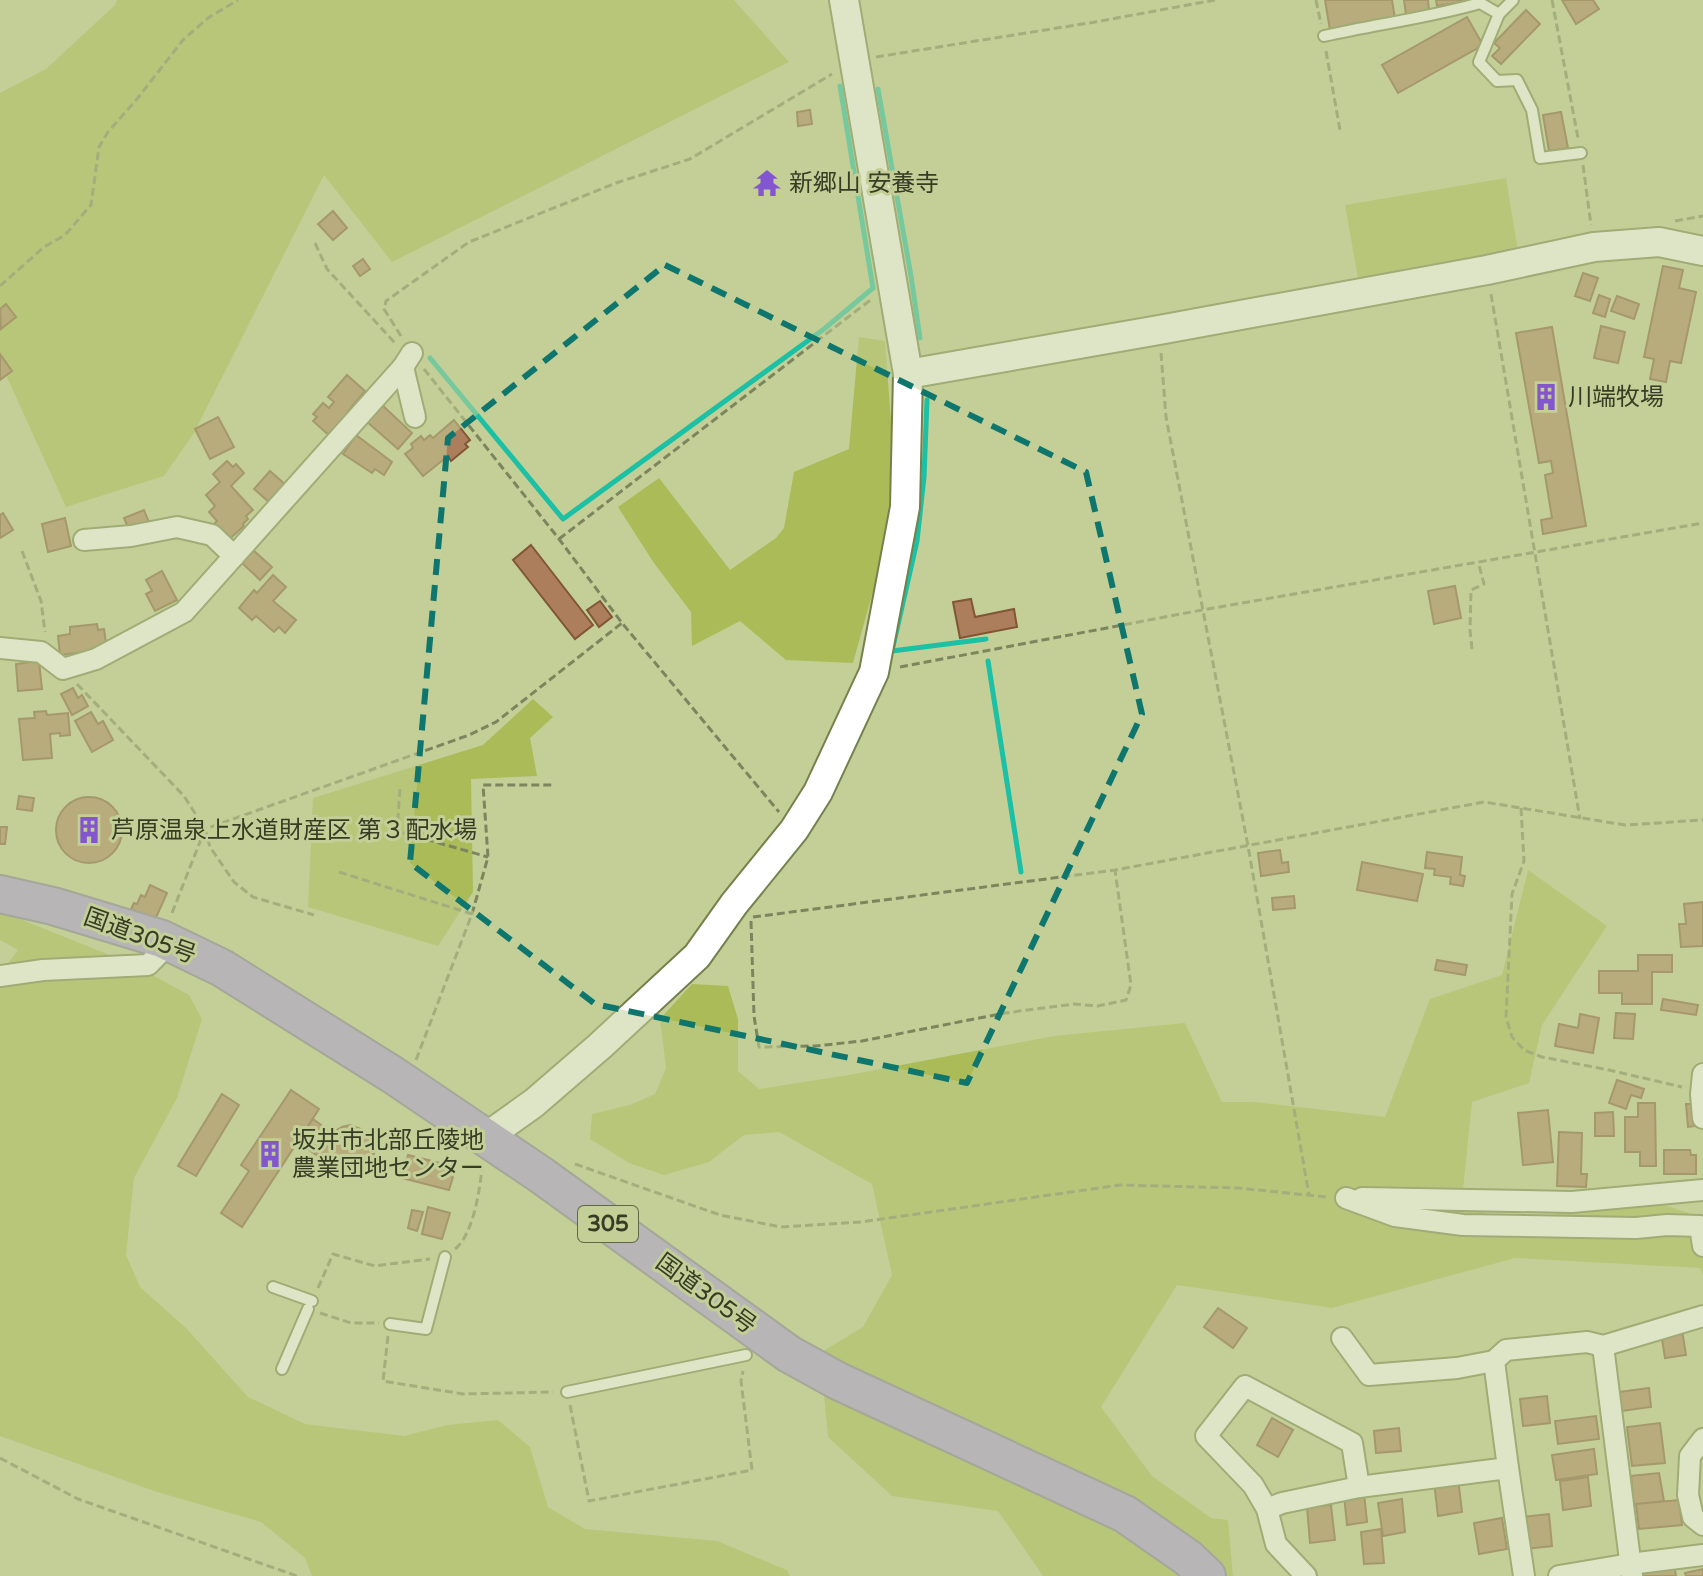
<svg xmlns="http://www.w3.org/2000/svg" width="1703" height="1576" viewBox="0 0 1703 1576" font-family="'Varela Round','Noto Sans JP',sans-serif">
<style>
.green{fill:#aabb57}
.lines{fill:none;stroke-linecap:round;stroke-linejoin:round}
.stream{stroke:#1bc0a5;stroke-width:5}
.building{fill:#ac7e5c;stroke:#815635;stroke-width:2}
.lane-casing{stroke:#76804c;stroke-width:14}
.street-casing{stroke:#76804c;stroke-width:24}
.secondary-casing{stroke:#76804c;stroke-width:32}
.highway-casing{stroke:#81759b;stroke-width:40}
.path{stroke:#7d855e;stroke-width:3;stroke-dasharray:8 4;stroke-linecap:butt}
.lane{stroke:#fff;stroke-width:10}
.street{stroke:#fff;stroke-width:20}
.secondary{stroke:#fff;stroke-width:28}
.highway{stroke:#a994db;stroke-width:36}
.marked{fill:none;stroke:#0f766e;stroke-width:6;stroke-dasharray:16 10;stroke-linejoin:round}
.labels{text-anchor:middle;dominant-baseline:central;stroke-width:6;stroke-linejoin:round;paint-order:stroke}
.shield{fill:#c3cf97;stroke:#616847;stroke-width:2}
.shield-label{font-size:22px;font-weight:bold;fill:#373c25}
.poi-label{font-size:24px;fill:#373c25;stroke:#c3cf97;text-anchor:start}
.street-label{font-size:24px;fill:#373c25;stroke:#c3cf97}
</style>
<rect width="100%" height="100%" fill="#c3cf97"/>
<g class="green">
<path d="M117,0H734L789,62L392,262L324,175L194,433L164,476L66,507L0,362V93L46,69L115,5Z"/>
<path d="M1506,178L1518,251L1358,278L1345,205Z"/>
<path d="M859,337L885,341L894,461L883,555L853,663L786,660L740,621L692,646L691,612L654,563L618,507L659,478L730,570L776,538L784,528L794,472L849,449Z"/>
<path d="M533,699L553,717L530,738L537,776L471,779L473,892L438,946L308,907L313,798L483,745Z"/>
<path d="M1528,870L1607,926L1542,1025L1529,1083L1472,1102L1463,1190L1488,1217L1542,1218L1606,1198L1653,1201L1703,1218V1275L1700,1268L1515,1258L1332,1308L1177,1285L1101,1407L1152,1476L1211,1518L1228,1520L1233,1576H1043L998,1511L892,1496L828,1437L820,1353L863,1327L892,1275L872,1184L779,1132L744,1135L709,1162L664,1175L629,1163L590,1139L592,1114L630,1105L655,1094L666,1068L660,1019L692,984L728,986L738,1019V1071L759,1089L849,1075L1054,1036L1185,1023L1222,1102H1254L1385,1117L1430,999L1502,975Z"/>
<path d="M0,914L15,917L132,964L189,995L202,1019L177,1098L134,1178L126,1255L140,1287L187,1329L248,1397L305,1424L404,1436L447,1425L498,1420L530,1447L548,1507L585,1529L717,1541L787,1570L790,1576H312L305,1558L261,1522L157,1492L0,1436V974L18,950L0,940Z"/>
</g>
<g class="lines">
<g class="stream">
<path d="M878,89L911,276L920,338"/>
<path d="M430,358L563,519L824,329L873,288L840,86"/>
<path d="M927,400L924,477L917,541L892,651L986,639"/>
<path d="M988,661L1021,872"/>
</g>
</g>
<g class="building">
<path d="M1325,0H1392L1395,19L1330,30Z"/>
<path d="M1404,0H1428L1429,11L1406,15Z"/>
<path d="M1436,0H1474L1437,6Z"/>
<path d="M1562,0H1593L1599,9L1576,24Z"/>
<path d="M1526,10L1540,24L1501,64L1492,56L1500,48L1494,43Z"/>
<path d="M1467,17L1483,45L1398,93L1382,65Z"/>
<path d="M810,110L812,124L798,126L797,112Z"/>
<path d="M1561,112L1568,148L1549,151L1543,115Z"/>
<path d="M333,211L347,228L333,240L318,224Z"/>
<path d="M363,259L370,269L360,276L353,266Z"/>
<path d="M1663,266L1683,270L1679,288L1696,292L1681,363L1670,361L1666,382L1650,379L1654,359L1644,357Z"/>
<path d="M1583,273L1598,278L1590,301L1575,296Z"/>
<path d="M1599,295L1610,299L1605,317L1593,313Z"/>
<path d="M1617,296L1639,304L1634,319L1611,311Z"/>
<path d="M6,304L16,317L1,329L0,309Z"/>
<path d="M1601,326L1625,332L1618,363L1594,358Z"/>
<path d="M1552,327L1586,526L1543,534L1541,520L1552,518L1545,475L1553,473L1551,461L1539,463L1516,333Z"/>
<path d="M0,354L12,371L0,380Z"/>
<path d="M347,375L365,391L348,411L352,414L331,437L313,421L317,417L313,414L323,403L329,408L334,402L328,397Z"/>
<path d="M381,404L412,433L398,449L366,421Z"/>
<path d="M218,417L234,447L210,459L195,429Z"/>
<path d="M454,420L470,440L465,444L468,447L451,461L448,456L423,476L405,454L413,448L411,444L421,436L424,440L430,435L433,438Z"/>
<path d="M356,435L392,462L384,475L375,469L372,473L343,454Z"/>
<path d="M227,461L233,467L236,464L244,473L231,486L253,510L246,516L248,519L243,524L244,526L227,541L213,525L217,521L209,512L215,506L206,495L220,482L213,474Z"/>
<path d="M270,471L286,485L270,503L254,489Z"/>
<path d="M144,510L150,525L130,532L124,518Z"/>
<path d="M3,513L13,530L0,538V515Z"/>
<path d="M65,518L71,546L48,552L42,524Z"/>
<path d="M531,545L593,625L575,639L513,560Z"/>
<path d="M253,550L272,567L260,580L242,563Z"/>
<path d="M162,571L177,600L155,611L146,594L152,591L146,580Z"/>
<path d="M273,575L286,587L273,601L296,620L285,633L279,627L274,632L256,616L252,620L239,608L254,590L257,593Z"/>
<path d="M1455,586L1461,618L1434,624L1428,591Z"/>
<path d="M971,599L975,617L1014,609L1017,627L960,638L953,602Z"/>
<path d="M600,601L612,617L599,627L587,610Z"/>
<path d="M97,624L98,630L104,629L106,643L100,644L101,650L60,655L58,636L70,634V627Z"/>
<path d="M39,661L42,689L18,691L16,664Z"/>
<path d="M73,688L78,698L82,695L88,706L72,715L61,694Z"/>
<path d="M46,711L47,715L68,713L70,735L60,736V733L50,734L52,758L23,760L19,719L35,718L34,712Z"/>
<path d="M91,712L98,724L103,721L113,740L92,752L75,721Z"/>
<path d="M19,796L34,798L32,811L17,809Z"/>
<circle cx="89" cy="830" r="33"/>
<path d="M0,827H7L5,844H0Z"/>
<path d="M1280,850L1282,863L1288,862L1289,872L1261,876L1258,853Z"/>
<path d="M1427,852L1462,857L1460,875L1465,876L1463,886L1450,884L1451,877L1434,875L1435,869L1425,868Z"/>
<path d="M1362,862L1423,874L1417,901L1357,890Z"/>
<path d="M150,885L167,893L155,920L131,909L134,903L137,904L141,895L145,897Z"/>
<path d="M1294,896L1295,908L1273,910L1272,898Z"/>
<path d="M1703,902V946L1681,947L1679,924H1686L1684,904Z"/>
<path d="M1638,955H1672V972H1652V1004H1622V993H1599V971H1638Z"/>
<path d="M1437,960L1467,965L1465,975L1435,970Z"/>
<path d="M1663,999L1698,1005L1696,1015L1661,1010Z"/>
<path d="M1616,1013L1635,1014L1633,1039L1614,1038Z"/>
<path d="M1580,1014L1599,1018L1593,1053L1555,1046L1559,1024L1578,1028Z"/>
<path d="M1617,1080L1644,1089L1641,1098L1631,1095L1626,1109L1609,1103Z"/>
<path d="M291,1090L319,1109L242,1227L221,1213L249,1171L241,1165Z"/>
<path d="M222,1094L239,1105L196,1176L178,1166Z"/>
<path d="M1638,1103H1655L1656,1166H1640V1152H1625V1117H1638Z"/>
<path d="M1686,1104H1694L1696,1126L1688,1127Z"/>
<path d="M1548,1110L1553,1162L1523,1165L1518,1113Z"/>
<path d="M1613,1112L1614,1136H1595V1113Z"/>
<path d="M313,1119L332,1133L342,1127L350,1125L364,1130L372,1139L375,1150L371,1163L367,1168L357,1174H343L298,1142Z"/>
<path d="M1559,1132L1582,1133L1581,1174H1587L1586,1187L1557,1186Z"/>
<path d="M1664,1150H1690L1691,1155H1696V1174H1664Z"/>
<path d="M408,1155L456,1167L449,1190L402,1178Z"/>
<path d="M428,1207L450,1213L442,1239L422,1234Z"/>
<path d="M412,1210L423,1212L417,1231L408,1228Z"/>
<path d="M1218,1308L1247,1328L1233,1348L1204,1327Z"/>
<path d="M1682,1330L1686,1355L1665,1358L1661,1333Z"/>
<path d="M1649,1388L1651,1407L1622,1411L1619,1392Z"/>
<path d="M1547,1396L1550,1423L1523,1426L1520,1399Z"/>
<path d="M1596,1416L1599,1439L1558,1444L1555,1421Z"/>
<path d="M1272,1418L1293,1430L1278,1457L1257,1445Z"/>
<path d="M1660,1423L1665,1463L1632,1466L1627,1427Z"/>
<path d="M1399,1428L1401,1451L1376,1453L1374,1431Z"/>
<path d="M1594,1449L1597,1474L1556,1480L1552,1455Z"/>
<path d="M1659,1473L1664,1501L1634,1506L1631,1476Z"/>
<path d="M1588,1477L1591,1506L1563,1510L1560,1481Z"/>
<path d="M1458,1478L1462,1512L1438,1516L1434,1482Z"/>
<path d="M1364,1493L1367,1522L1347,1525L1344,1495Z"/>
<path d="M1402,1499L1405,1532L1383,1536L1378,1503Z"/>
<path d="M1679,1500L1682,1525L1639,1529L1636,1504Z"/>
<path d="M1331,1505L1335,1540L1310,1543L1307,1507Z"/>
<path d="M1549,1514L1552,1546L1526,1549L1522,1517Z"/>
<path d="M1502,1518L1507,1549L1479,1554L1474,1523Z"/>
<path d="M1381,1529L1384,1563L1364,1564L1361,1532Z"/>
<path d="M1674,1564L1676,1576H1643L1642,1571Z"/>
<path d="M1703,1569V1576H1686L1685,1573Z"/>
</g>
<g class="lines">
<g class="lane-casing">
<g id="lane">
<path d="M1513,0L1499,14L1479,62L1497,81L1517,80L1532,110L1540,158L1581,153"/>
<path d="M1324,36C1376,24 1429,18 1480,3L1499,14"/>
<path d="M273,1287L312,1301"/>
<path d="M390,1324L426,1329L445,1257"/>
<path d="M282,1369L308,1309"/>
<path d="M567,1392L746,1355"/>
</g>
</g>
<g class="street-casing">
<g id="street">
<path d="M403,367L415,417"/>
<path d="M84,540L131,536L177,527L212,535L234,556"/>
<path d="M0,648L41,652L63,669L96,659L184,612L403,367L412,353"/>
<path d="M0,976L43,970L148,965L170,943"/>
<path d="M1703,1074L1701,1094L1703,1118"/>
<path d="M1346,1198L1395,1216L1463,1225L1636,1228L1667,1225L1700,1226L1703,1246"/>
<path d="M1362,1198L1572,1202L1703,1190"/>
<path d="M1342,1338L1369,1375L1457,1368L1494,1361"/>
<path d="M1603,1346L1632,1576"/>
<path d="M1703,1439L1690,1456L1688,1495L1693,1517L1703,1525"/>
<path d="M1508,1468L1524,1576"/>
<path d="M1267,1509L1253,1485L1206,1436L1245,1386L1352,1443L1359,1487"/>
<path d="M1306,1576L1276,1544L1267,1509L1282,1503L1359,1487L1508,1468L1494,1361L1506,1350L1587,1342L1603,1346L1703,1316"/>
<path d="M1559,1576L1630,1564L1703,1555"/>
</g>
</g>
<g class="secondary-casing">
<g id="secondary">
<path d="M908,374L1159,330L1487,270L1594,247L1659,242L1703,251"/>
<path d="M485,1138L534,1103L600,1046L697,956L734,904L794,830L818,792L874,672L905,507L908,374L844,0"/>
</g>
</g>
<g class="highway-casing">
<path id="highway" d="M0,894L53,906L162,939L222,968L393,1075L541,1175L789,1354L838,1381L1125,1514L1188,1558L1207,1576"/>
</g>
<g class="path">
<path d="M1316,0L1321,24"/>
<path d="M1552,0L1578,138"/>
<path d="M1326,51L1340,130"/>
<path d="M876,57L1095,22L1215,0"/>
<path d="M1583,165L1591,225"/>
<path d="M1675,221L1703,216"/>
<path d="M315,243L327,269L395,343"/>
<path d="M0,286L44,247L65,235L91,205L99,147L108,132L137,99L183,40L208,18L238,0"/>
<path d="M1491,294L1580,819"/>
<path d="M401,336L384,309L386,301L469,242L616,183L690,159L832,74"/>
<path d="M1161,353L1166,417L1248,846L1309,1195"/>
<path d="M424,369L559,539L622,623L779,812"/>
<path d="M559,539L873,298"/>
<path d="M22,551L41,601L45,632"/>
<path d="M1472,649L1470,630L1471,590L1484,584L1479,565"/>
<path d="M900,667L1202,610L1703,523"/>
<path d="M77,684L184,796L205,829L210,847L234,882L253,897L314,915"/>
<path d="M400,789L397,831L488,857"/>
<path d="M1521,808L1524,861L1512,894L1506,1017L1512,1037L1524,1050L1542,1057L1609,1070L1682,1087"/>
<path d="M339,872L472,914"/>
<path d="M172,913L205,829L469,735L496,722L622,623"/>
<path d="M753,917L1115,870L1484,802L1625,825L1703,820"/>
<path d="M751,921L754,1016L759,1047L815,1046L862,1041L1005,1013L1074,1004L1098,1006L1126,1000L1131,985L1115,870"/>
<path d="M416,1060L472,914L488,857L483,785H554"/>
<path d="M575,1164L720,1215L781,1227L861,1222L1120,1185L1238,1188L1327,1197"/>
<path d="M455,1249C473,1235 480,1190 482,1167"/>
<path d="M318,1288L333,1254L375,1266L430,1259"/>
<path d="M320,1313L351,1323H379"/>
<path d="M388,1336L383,1381L463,1394L553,1392"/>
<path d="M570,1405L589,1501L752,1470L741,1381L743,1371"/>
<path d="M0,1458L78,1499L297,1576"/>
</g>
<use href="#lane" class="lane"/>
<use href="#street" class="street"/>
<use href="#secondary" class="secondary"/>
<use href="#highway" class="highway"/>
</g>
<path d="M0 0H1703V1576H0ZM665,265L1086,472L1142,714L967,1083L595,1004L410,863L448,438Z" fill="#c3cf97" fill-opacity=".55" fill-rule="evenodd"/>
<path class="marked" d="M665,265L1086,472L1142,714L967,1083L595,1004L410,863L448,438Z"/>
<defs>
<g id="temple-bare" transform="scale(2.16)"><path d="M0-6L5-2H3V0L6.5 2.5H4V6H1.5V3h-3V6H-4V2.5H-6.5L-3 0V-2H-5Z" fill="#8356cf" stroke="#c3cf97" stroke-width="2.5" paint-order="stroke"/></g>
<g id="building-bare" transform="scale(2.16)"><path d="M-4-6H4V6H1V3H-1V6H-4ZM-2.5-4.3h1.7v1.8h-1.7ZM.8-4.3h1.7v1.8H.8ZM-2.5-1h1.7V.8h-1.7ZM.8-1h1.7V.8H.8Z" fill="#8356cf" stroke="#c3cf97" stroke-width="2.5" paint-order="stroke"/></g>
</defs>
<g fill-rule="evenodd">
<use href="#temple-bare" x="767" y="183"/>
<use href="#building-bare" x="1546" y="397"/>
<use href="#building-bare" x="89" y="830"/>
<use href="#building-bare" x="270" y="1154"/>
</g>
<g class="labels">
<rect class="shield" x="578" y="1206" width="60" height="36" rx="6"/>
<g class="shield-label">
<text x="608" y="1224">305</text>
</g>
<g class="poi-label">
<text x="789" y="183">新郷山 安養寺</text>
<text x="1568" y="397">川端牧場</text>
<text x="111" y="830">芦原温泉上水道財産区 第３配水場</text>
<text x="292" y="1140">坂井市北部丘陵地<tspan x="292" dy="28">農業団地センター</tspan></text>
</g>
<g class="street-label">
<text transform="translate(140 936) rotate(20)">国道305号</text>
<text transform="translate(706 1294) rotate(36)">国道305号</text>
</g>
</g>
</svg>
